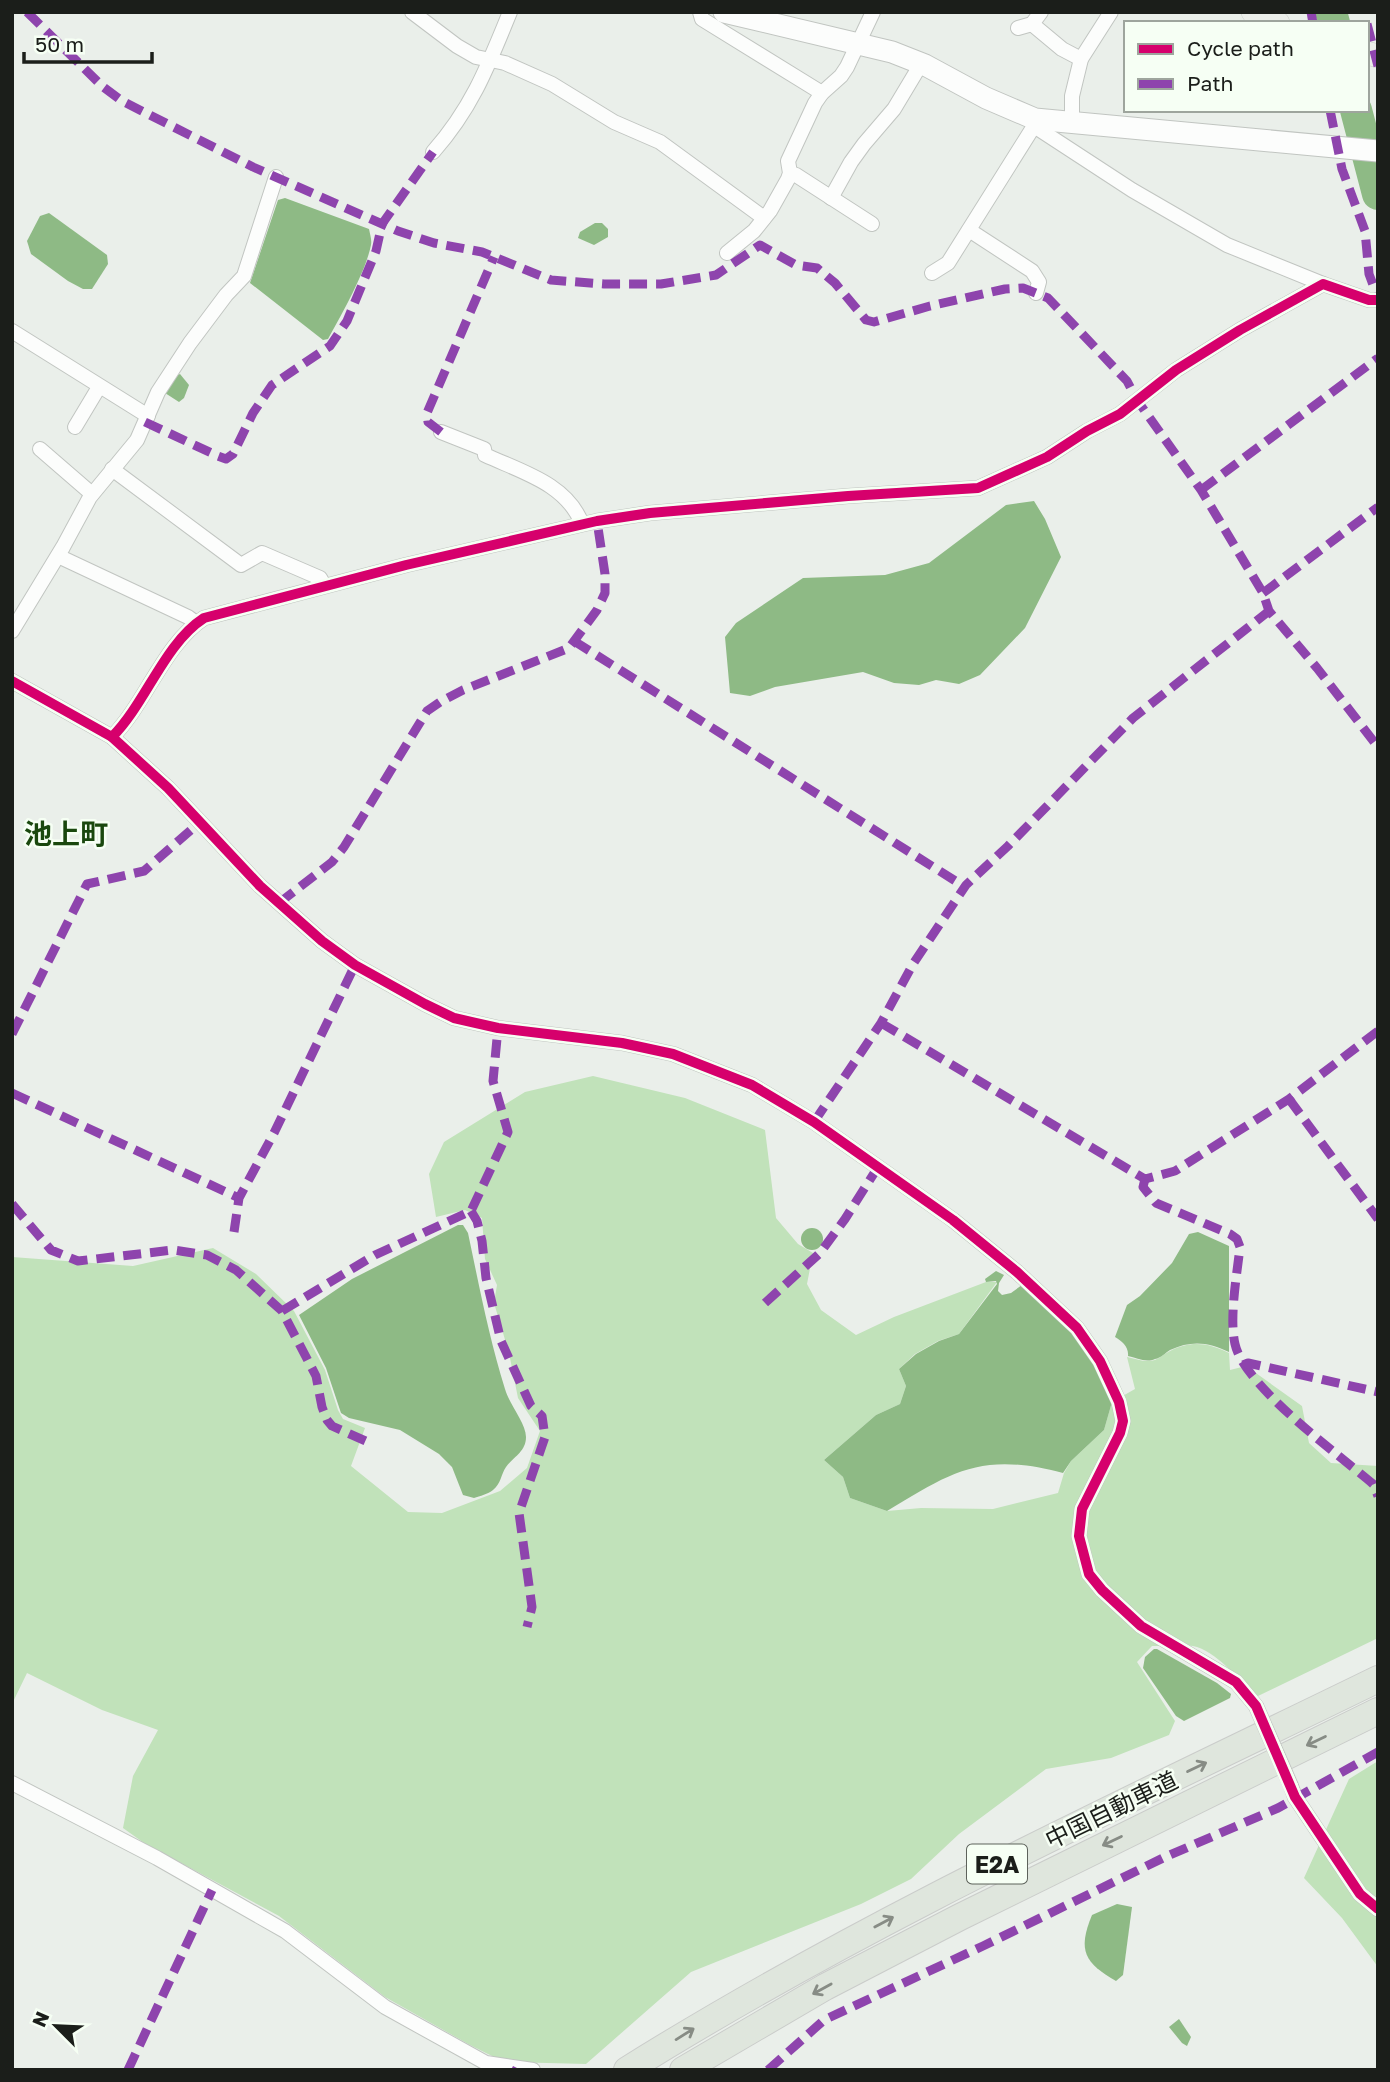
<svg xmlns="http://www.w3.org/2000/svg" width="1390" height="2082" viewBox="0 0 1390 2082" font-family="'Golos Text','Noto Sans JP',sans-serif">
<style>
.green{fill:#c1e2ba}
.water{fill:#8eba85}
.lines{fill:none;stroke-linecap:round;stroke-linejoin:round}
.river{stroke:#8eba85;stroke-width:32}
.street-casing{stroke:#c1c5c1;stroke-width:16}
.secondary-casing{stroke:#c1c5c1;stroke-width:23}
.primary-casing{stroke:#caccca;stroke-width:24}
.highway-casing{stroke:#caccca;stroke-width:28}
.street{stroke:#fcfdfc;stroke-width:14}
.secondary{stroke:#fcfdfc;stroke-width:21}
.primary{stroke:#ebeeea;stroke-width:23}
.highway{stroke:#dfe6dd;stroke-width:26}
.street-bridge-casing{stroke:#c1c5c1;stroke-width:16;stroke-linecap:butt}
.street-bridge{stroke:#fcfdfc;stroke-width:14}
.quiet{stroke:#8e44ad;stroke-width:9;stroke-dasharray:18 9;stroke-linecap:butt}
.cycleway-casing{stroke:#f6fff4;stroke-width:15}
.cycleway{stroke:#d6006c;stroke-width:10}
.oneway{stroke:#878c85}
.labels{text-anchor:middle;dominant-baseline:central;stroke-width:5;stroke-linejoin:round;paint-order:stroke}
.shield{fill:#f6fff4;stroke:#5d625b;stroke-width:2}
.shield-label{font-size:23px;font-weight:bold;fill:#1b1e1a}
.street-label{font-size:24px;fill:#1b1e1a;stroke:#f6fff4}
.quarter-label{font-size:28px;font-weight:bold;fill:#1a480e;stroke:#f6fff4}
</style>
<rect width="100%" height="100%" fill="#eaefea"/>
<g class="green">
<path d="M593,1076L685,1098L765,1130L776,1218L798,1244L813,1253L807,1284L821,1310L856,1335L894,1317L986,1282H997L959,1334L938,1341L915,1354L899,1369L906,1386L900,1404L876,1415L824,1460L843,1477L850,1498L887,1511L921,1508L993,1509L1058,1493L1064,1473L1071,1461L1104,1430L1112,1402L1135,1389L1127,1357C1136,1359 1146,1363 1155,1360C1160,1358 1165,1353 1170,1351C1191,1340 1209,1343 1229,1353L1230,1370L1246,1366L1302,1406L1309,1443L1331,1463L1378,1466V1638L1258,1696C1237,1680 1222,1656 1197,1647C1184,1643 1165,1646 1152,1646L1137,1662L1175,1721L1169,1735L1111,1758L1046,1769L959,1834L911,1879L861,1904L691,1972L586,2064L504,2062L470,2045L385,1997L279,1916L144,1843L123,1828L133,1776L158,1730L102,1710L27,1673L12,1704V1257L133,1266L213,1248L256,1274L294,1311L325,1370L338,1410L343,1419L365,1428L351,1466L408,1512L442,1513L500,1491L527,1468L540,1431L518,1398L509,1353L494,1303L497,1285L485,1259L482,1218L465,1210L436,1217L429,1174L444,1142L525,1092Z"/>
<path d="M1378,1761V1967L1342,1918L1304,1878L1349,1779Z"/>
</g>
<g class="water">
<path d="M285,198L369,229C370,234 372,240 371,245C366,271 341,316 328,339L323,340L250,283L278,200Z"/>
<path d="M49,213L107,255L108,264L92,289H83L68,281L31,254L27,241L40,216Z"/>
<path d="M595,223H602L608,229V237L594,245L578,238L580,232Z"/>
<path d="M180,374L189,385L184,398L179,402L165,393L176,376Z"/>
<path d="M1034,501L1045,519L1061,557L1025,628L980,675L959,684L936,680L919,685L894,683L863,672L775,687L750,696L730,693L725,637L736,623L803,578L885,575L929,563L1006,505Z"/>
<path d="M458,1225H463L468,1233C479,1285 489,1338 505,1389C509,1404 526,1423 526,1437C526,1452 513,1457 506,1467C501,1474 501,1484 493,1490C488,1494 480,1496 474,1498L463,1495L452,1467L439,1454L400,1430L349,1418L341,1413L326,1368L299,1315L352,1279Z"/>
<circle cx="812" cy="1239" r="11"/>
<path d="M1198,1232L1229,1246V1352C1209,1342 1191,1340 1170,1350C1165,1353 1161,1358 1155,1359C1146,1363 1137,1358 1128,1356C1129,1347 1122,1341 1115,1337L1127,1305L1140,1296L1172,1263L1189,1234Z"/>
<path d="M996,1271L1004,1275L999,1283L998,1291L1002,1295L1011,1293L1022,1285L1056,1308L1103,1376L1112,1402L1104,1430L1071,1461L1063,1473C983,1452 954,1470 887,1511L850,1498L843,1477L824,1460L876,1415L900,1404L906,1386L899,1369L916,1354L939,1341L959,1334L997,1284L996,1281L986,1282L985,1279Z"/>
<path d="M1154,1649H1157L1217,1683L1231,1694L1230,1698L1184,1721L1176,1716L1143,1668L1145,1657Z"/>
<path d="M1117,1904L1132,1907L1123,1975L1116,1981C1085,1963 1077,1951 1092,1915Z"/>
<path d="M1179,2019L1191,2037L1187,2046L1182,2043L1169,2027Z"/>
</g>
<g class="lines">
<g class="river">
<path d="M1331,12L1334,23"/>
<path d="M1356,110L1378,194"/>
</g>
<g class="street-casing">
<g id="street">
<path d="M412,12L457,46L476,57L505,63L552,84L614,122L660,142L764,218"/>
<path d="M700,12L702,19L822,93"/>
<path d="M1032,24L1062,49L1081,59"/>
<path d="M1018,28L1032,24L1041,12"/>
<path d="M1035,119L1034,126L1132,190L1227,245L1323,284"/>
<path d="M1072,123V96L1081,59L1111,12"/>
<path d="M433,152C472,108 488,66 510,12"/>
<path d="M790,173L796,175L872,224"/>
<path d="M831,198L851,162L864,144L894,109L921,64"/>
<path d="M969,230L1032,271L1039,282L1036,293"/>
<path d="M727,253L754,231L770,211L788,179L790,173L788,161L815,103L822,93L841,76L847,67L873,12"/>
<path d="M932,273L948,263L1034,126"/>
<path d="M12,331L148,416"/>
<path d="M75,427L99,387"/>
<path d="M441,432L484,449L485,455C522,472 567,484 582,524"/>
<path d="M40,449L92,494"/>
<path d="M112,469L241,565L262,553L320,578L324,585"/>
<path d="M58,556L188,617L196,623"/>
<path d="M12,631L63,547L90,497L137,440L158,392L190,343L226,295L244,276L276,177"/>
<path d="M12,681L112,737L168,788L260,886L322,941L355,965L425,1004L454,1018L498,1028L622,1043L673,1054L752,1085L814,1122L953,1220L1017,1272L1077,1328L1100,1361L1119,1402L1123,1421L1120,1433L1082,1509L1079,1536L1089,1574L1102,1590L1141,1626L1236,1682L1256,1706"/>
<path d="M112,737C146,703 164,644 204,618L406,565L597,521L650,513L848,496L978,488L1047,457L1087,431L1120,414L1176,370L1240,330L1323,284L1369,300H1378"/>
<path d="M12,1783L157,1858L285,1931L385,2007L486,2063L533,2070"/>
<path d="M1291,1786L1295,1797L1360,1894L1378,1909"/>
</g>
</g>
<g class="secondary-casing">
<path id="secondary" d="M724,12L892,52L925,65L986,98L1035,119L1378,151"/>
</g>
<g class="primary-casing">
<g id="primary">
<path d="M1253,12L1278,23"/>
<path d="M1367,53L1378,56"/>
</g>
</g>
<g class="highway-casing">
<g id="highway">
<path d="M627,2070C867,1920 1124,1803 1378,1679"/>
<path d="M683,2070L825,1987L960,1917L1378,1711"/>
</g>
</g>
<use href="#street" class="street"/>
<use href="#secondary" class="secondary"/>
<use href="#primary" class="primary"/>
<use href="#highway" class="highway"/>
<g class="street-bridge-casing">
<path id="street-bridge" d="M1256,1706L1291,1786"/>
</g>
<use href="#street-bridge" class="street-bridge"/>
<g class="quiet">
<path d="M27,12L102,86L122,101L253,167L398,231L434,243L482,252L551,280L604,284H661L716,275L760,245L796,265L817,268L835,283L866,320L874,322L930,306L1005,289L1023,288L1048,298L1127,381L1137,400L1201,490L1263,593L1269,611L1317,668L1378,747"/>
<path d="M1311,12L1313,23"/>
<path d="M1367,24L1378,66"/>
<path d="M1330,110L1342,169L1365,231L1369,274L1378,298"/>
<path d="M145,422L218,456L226,459L233,454L253,413L272,385L330,346L347,321L376,251L382,224L433,152"/>
<path d="M441,432L428,422L427,413L494,257"/>
<path d="M1201,490L1378,358"/>
<path d="M1263,593L1378,507"/>
<path d="M574,641L965,887"/>
<path d="M279,903L332,862L344,847L427,711L440,702L463,690L569,648L597,610L605,593V574L597,521"/>
<path d="M881,1023L1145,1179L1175,1171L1289,1099L1378,1031"/>
<path d="M12,1034L87,884L144,871L200,822"/>
<path d="M12,1093L239,1198"/>
<path d="M1289,1099L1378,1219"/>
<path d="M814,1122L881,1023L913,964L966,885L1008,846L1133,718L1269,611"/>
<path d="M1145,1179L1143,1187L1156,1203L1230,1234L1237,1239L1240,1247C1237,1274 1229,1318 1235,1344C1244,1386 1338,1454 1373,1484L1378,1496"/>
<path d="M12,1204L51,1250L78,1261L173,1250L207,1255L236,1270L282,1311L316,1376L322,1407L327,1420L332,1426L370,1443"/>
<path d="M471,1211L477,1221L482,1241L486,1278L501,1341L531,1406L542,1416L545,1437L519,1513L532,1607L527,1627"/>
<path d="M234,1232L239,1198L274,1133L355,965"/>
<path d="M765,1303L820,1253L845,1219L878,1167"/>
<path d="M282,1311L375,1255L471,1211L508,1132L493,1081L498,1028"/>
<path d="M1243,1365L1248,1363L1378,1392"/>
<path d="M128,2070L212,1890"/>
<path d="M516,2070L517,2068"/>
<path d="M768,2070L824,2020L983,1946L1163,1858L1278,1808L1378,1752"/>
</g>
<g class="cycleway-casing">
<g id="cycleway">
<path d="M12,681L112,737L168,788L260,886L322,941L355,965L425,1004L454,1018L498,1028L622,1043L673,1054L752,1085L814,1122L953,1220L1017,1272L1077,1328L1100,1361L1119,1402L1123,1421L1120,1433L1082,1509L1079,1536L1089,1574L1102,1590L1141,1626L1236,1682L1256,1706L1295,1797L1360,1894L1378,1909"/>
<path d="M112,737C146,703 164,644 204,618L406,565L597,521L650,513L848,496L978,488L1047,457L1087,431L1120,414L1176,370L1240,330L1323,284L1369,300H1378"/>
</g>
</g>
<use href="#cycleway" class="cycleway"/>
</g>
<defs><path id="oneway-shaft" d="M-6 0H5M1.5-3L5.5 0L1.5 3" fill="none" stroke-width="1.6" stroke-linecap="round" stroke-linejoin="round" transform="scale(1.75)"/></defs>
<g class="oneway">
<use href="#oneway-shaft" transform="translate(1316 1741) rotate(154)"/>
<use href="#oneway-shaft" transform="translate(1197 1767) rotate(-26)"/>
<use href="#oneway-shaft" transform="translate(1112 1841) rotate(154)"/>
<use href="#oneway-shaft" transform="translate(884 1922) rotate(-28)"/>
<use href="#oneway-shaft" transform="translate(822 1989) rotate(151)"/>
<use href="#oneway-shaft" transform="translate(685 2034) rotate(-32)"/>
</g>
<g class="labels">
<rect class="shield" x="967" y="1844.5" width="60" height="39" rx="5"/>
<g class="shield-label">
<text x="997" y="1864">E2A</text>
</g>
<g class="street-label">
<text transform="translate(1111 1809) rotate(-26)">中国自動車道</text>
</g>
<g class="quarter-label">
<text x="66" y="833">池上町</text>
</g>
</g>
<rect width="1390" height="2082" fill="none" stroke="#1b1e1a" stroke-width="28"/>
<rect x="1124" y="21" width="245" height="91" fill="#f6fff4" stroke="#9ea59d" stroke-width="2"/>
<rect x="1138" y="44" width="35" height="10" fill="#d6006c" stroke="#9ea59d" stroke-width="2"/>
<text x="1187" y="56" font-size="21" fill="#1b1e1a">Cycle path</text>
<rect x="1138" y="79" width="35" height="10" fill="#8e44ad" stroke="#9ea59d" stroke-width="2"/>
<text x="1187" y="91" font-size="21" fill="#1b1e1a">Path</text>
<g transform="translate(56 2026) rotate(294)" stroke="#f6fff4" stroke-width="5" paint-order="stroke">
<path d="M0-5L12 26L0 18L-12 26Z" fill="#1b1e1a"/>
<text y="-10" font-size="19" font-weight="bold" text-anchor="middle" fill="#1b1e1a">N</text>
</g>
<path d="M24 52v10h128v-10" fill="none" stroke="#1b1e1a" stroke-width="3.5"/>
<text x="35" y="52" font-size="21" fill="#1b1e1a" stroke="#f6fff4" stroke-width="5" paint-order="stroke">50 m</text>
</svg>
